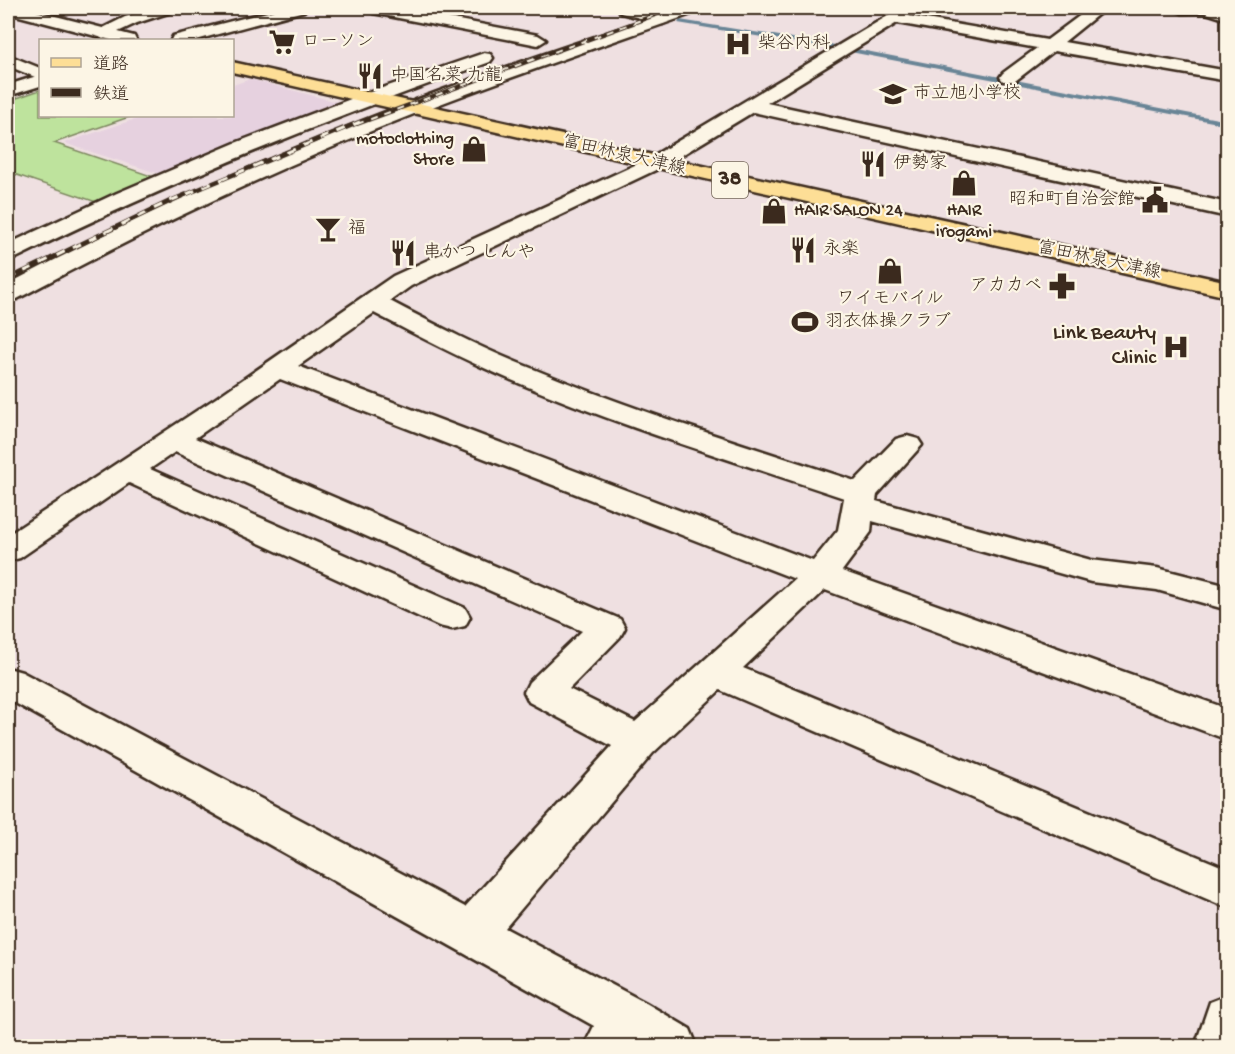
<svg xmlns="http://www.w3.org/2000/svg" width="1235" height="1054" viewBox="0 0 1235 1054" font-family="'Gochi Hand','Klee One',sans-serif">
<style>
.built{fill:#e6d1df}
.green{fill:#bee39d;stroke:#7c865e;stroke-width:1.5}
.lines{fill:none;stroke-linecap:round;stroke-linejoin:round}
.stream{fill:#698596;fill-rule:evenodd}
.street-casing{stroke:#3b2a1e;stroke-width:5}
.secondary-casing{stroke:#3b2a1e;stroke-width:5}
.primary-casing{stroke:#3b2a1e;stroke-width:5}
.street{fill:#fcf5e5;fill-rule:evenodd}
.secondary{fill:#fcf5e5;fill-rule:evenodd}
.primary{fill:#fdde96;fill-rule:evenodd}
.rail-far1-casing{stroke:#3b2a1e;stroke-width:4}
.rail-casing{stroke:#3b2a1e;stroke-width:4.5}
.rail-far1{stroke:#fcf5e5;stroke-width:2;stroke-dasharray:7;stroke-linecap:butt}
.rail{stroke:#fcf5e5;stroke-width:3;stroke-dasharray:9;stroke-linecap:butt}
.labels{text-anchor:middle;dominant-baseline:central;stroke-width:4.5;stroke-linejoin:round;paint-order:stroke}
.far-poi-label{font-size:18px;fill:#3b2a1e;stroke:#fcf5e5;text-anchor:start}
.far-street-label{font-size:18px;fill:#3b2a1e;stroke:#fcf5e5}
.shield{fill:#fcf5e5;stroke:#75675a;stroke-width:1.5}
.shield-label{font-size:21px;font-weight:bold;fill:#3b2a1e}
.poi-label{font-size:22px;fill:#3b2a1e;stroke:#fcf5e5;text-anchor:end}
</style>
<rect width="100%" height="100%" fill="#efe0e1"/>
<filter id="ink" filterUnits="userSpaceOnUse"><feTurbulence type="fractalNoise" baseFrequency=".0167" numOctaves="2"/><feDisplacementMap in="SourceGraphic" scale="12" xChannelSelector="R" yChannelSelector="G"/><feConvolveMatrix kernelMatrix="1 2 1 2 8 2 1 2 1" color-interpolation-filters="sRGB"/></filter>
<g filter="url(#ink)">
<path class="built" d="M250,79L337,102L160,174L64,143L145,116H232L233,85Z"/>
<path class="green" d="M40,90V116H132L54,143L157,178L99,203L8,172V101Z"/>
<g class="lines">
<path class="stream" d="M680,20L835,45L1228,121V125L835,49L678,23Z"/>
<g class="street-casing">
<g id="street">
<path d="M155,8H177L174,11L137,23L103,39L95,34L97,31L125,17Z"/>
<path d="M365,8H395L538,35L546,40L538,45L373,13Z"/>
<path d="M681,8H703L700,11C607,44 512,76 419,112C281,166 147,229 17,299L8,301V284C136,217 268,157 403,105C495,69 589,39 681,8Z"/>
<path d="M901,8H918L909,16L1047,40L1090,8H1106L1064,42L1228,71V81L1054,51L1015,81H1003L1000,77L1003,73L1037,48L897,23L767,103L1228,203V217L753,112L662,167L411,286L390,301C436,325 482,349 531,368C637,412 746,445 855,481L896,439L907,436L918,439L922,445L877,495L876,501L1091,560L1157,568L1228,586V610L1157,590L1091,582L872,521L871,532L842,571L1228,709V740L825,590L743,668L1228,869V908L720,690L653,753L505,928L646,1003L690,1029L697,1046H584L594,1026L8,699V668L22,672L465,907L612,746L529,702L524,692L529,682L582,631L175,452L150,469L465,608L470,617L465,626L452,629L439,626L129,483L20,558L8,561V535L216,398L393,276L648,159ZM374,313C418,336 462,359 509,379C618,426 732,460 844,498L838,530L813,561L298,366ZM280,379L795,579L635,722L569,689L620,637L625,628L620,619L195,438Z"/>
<path d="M1202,8L1228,10V20L1203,12Z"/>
<path d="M484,53L490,54L493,58L490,62C328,119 170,182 16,258L8,260V244L117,193L235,143L356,97Z"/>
<path d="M8,55L40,68V79L8,66Z"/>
<path d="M1228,995V1046H1195L1210,1002Z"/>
</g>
</g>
<g class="secondary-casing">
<g id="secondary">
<path d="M8,8H24L134,36L136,40H111L8,13Z"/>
<path d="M283,8H307L304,11L196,40H171L173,36Z"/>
<path d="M621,8H636L669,16L671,19L663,24L621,13L619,10Z"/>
<path d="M1175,8H1228V12L1182,13L1177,11Z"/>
<path d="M40,75V86L8,96V85Z"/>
</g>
</g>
<g class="primary-casing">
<path id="primary" d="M232,62L1228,282V297L232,72Z"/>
</g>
<use href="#street" class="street"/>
<use href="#secondary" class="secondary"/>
<use href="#primary" class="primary"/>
<g class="rail-far1-casing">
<path id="rail-far1" d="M357,124L674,8"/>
</g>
<g class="rail-casing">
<path id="rail" d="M8,279L170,201L360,122"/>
</g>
<use href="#rail-far1" class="rail-far1"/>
<use href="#rail" class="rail"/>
</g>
</g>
<defs>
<g id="supermarket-bare" transform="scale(2.07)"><path d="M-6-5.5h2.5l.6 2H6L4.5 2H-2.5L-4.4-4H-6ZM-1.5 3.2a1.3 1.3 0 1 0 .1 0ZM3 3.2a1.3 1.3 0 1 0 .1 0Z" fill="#3b2a1e" stroke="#fcf5e5" stroke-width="2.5" paint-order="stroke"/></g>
<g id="hospital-bare" transform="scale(2.07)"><path d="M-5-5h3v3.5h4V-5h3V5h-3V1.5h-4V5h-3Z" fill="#3b2a1e" stroke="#fcf5e5" stroke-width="2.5" paint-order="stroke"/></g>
<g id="restaurant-bare" transform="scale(2.07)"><path d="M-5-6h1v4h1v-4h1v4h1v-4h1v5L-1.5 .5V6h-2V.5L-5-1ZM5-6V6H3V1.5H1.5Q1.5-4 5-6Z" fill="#3b2a1e" stroke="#fcf5e5" stroke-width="2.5" paint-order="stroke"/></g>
<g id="school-bare" transform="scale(2.07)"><path d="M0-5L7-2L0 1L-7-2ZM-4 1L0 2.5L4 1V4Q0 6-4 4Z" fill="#3b2a1e" stroke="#fcf5e5" stroke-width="2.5" paint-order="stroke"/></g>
<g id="shop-bare" transform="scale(2.07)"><path d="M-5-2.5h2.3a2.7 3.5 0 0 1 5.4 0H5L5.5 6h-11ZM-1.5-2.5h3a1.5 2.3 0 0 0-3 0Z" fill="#3b2a1e" stroke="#fcf5e5" stroke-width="2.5" paint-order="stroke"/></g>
<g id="civic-bare" transform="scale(2.07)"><path d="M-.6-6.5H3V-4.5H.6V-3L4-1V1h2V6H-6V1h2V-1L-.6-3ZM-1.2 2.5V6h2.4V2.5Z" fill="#3b2a1e" stroke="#fcf5e5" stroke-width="2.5" paint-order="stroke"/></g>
<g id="bar-bare" transform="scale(2.07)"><path d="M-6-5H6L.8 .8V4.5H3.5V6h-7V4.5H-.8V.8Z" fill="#3b2a1e" stroke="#fcf5e5" stroke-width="2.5" paint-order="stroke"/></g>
<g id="pharmacy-bare" transform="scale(2.07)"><path d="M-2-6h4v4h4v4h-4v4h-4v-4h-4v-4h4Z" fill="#3b2a1e" stroke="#fcf5e5" stroke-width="2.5" paint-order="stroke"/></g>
<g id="stadium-bare" transform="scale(2.07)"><path d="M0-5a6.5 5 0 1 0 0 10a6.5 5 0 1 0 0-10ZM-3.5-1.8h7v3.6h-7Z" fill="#3b2a1e" stroke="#fcf5e5" stroke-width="2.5" paint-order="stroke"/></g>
</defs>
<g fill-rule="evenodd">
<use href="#supermarket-bare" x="282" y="42"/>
<use href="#hospital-bare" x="738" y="44"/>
<use href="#restaurant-bare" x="370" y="76"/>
<use href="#school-bare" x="893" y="94"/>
<use href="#shop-bare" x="474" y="149"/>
<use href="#restaurant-bare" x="873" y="164"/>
<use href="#shop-bare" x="964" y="183"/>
<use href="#civic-bare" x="1155" y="200"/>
<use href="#shop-bare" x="774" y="211"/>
<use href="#bar-bare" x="328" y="229"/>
<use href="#restaurant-bare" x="803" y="250"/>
<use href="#restaurant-bare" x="403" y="253"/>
<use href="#shop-bare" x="890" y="271"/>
<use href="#pharmacy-bare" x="1062" y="286"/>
<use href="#stadium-bare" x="805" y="322"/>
<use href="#hospital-bare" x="1176" y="347"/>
</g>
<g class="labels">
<g class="far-poi-label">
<text x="302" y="42">ローソン</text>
<text x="758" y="44">柴谷内科</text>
<text x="390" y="76">中国名菜 九龍</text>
<text x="913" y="94">市立旭小学校</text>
<text x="454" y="139" text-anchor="end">motoclothing<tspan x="454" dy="21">Store</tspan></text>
<text x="893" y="164">伊勢家</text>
<text x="1135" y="200" text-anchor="end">昭和町自治会館</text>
<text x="794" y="211">HAIR SALON 24</text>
<text x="964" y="211" text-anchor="middle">HAIR<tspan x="964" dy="21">irogami</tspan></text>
<text x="348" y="229">福</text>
<text x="823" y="250">永楽</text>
<text x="423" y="253">串かつ しんや</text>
<text x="1042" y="286" text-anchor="end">アカカベ</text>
<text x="890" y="299" text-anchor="middle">ワイモバイル</text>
<text x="825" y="322">羽衣体操クラブ</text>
</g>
<g class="far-street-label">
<text transform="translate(624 156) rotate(13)">富田林泉大津線</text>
<text transform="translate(1099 261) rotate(12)">富田林泉大津線</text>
</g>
<rect class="shield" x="712" y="162" width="36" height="36" rx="4.5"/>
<g class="shield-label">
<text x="730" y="180">38</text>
</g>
<g class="poi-label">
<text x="1156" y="334">Link Beauty<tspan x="1156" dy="25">Clinic</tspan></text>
</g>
</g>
<rect width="1235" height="1054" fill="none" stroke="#fcf5e5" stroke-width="30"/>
<rect x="15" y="15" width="1205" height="1024" fill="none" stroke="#3b2a1e" stroke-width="2" filter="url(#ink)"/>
<rect x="39" y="39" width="195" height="78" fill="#fcf5e5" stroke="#afa495" stroke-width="1.5"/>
<rect x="51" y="58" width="30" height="9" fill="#fdde96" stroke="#afa495" stroke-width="1.5"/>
<text x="93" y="69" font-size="18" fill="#3b2a1e">道路</text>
<rect x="51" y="88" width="30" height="9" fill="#3b2a1e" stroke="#afa495" stroke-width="1.5"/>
<text x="93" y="99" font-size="18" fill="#3b2a1e">鉄道</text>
</svg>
